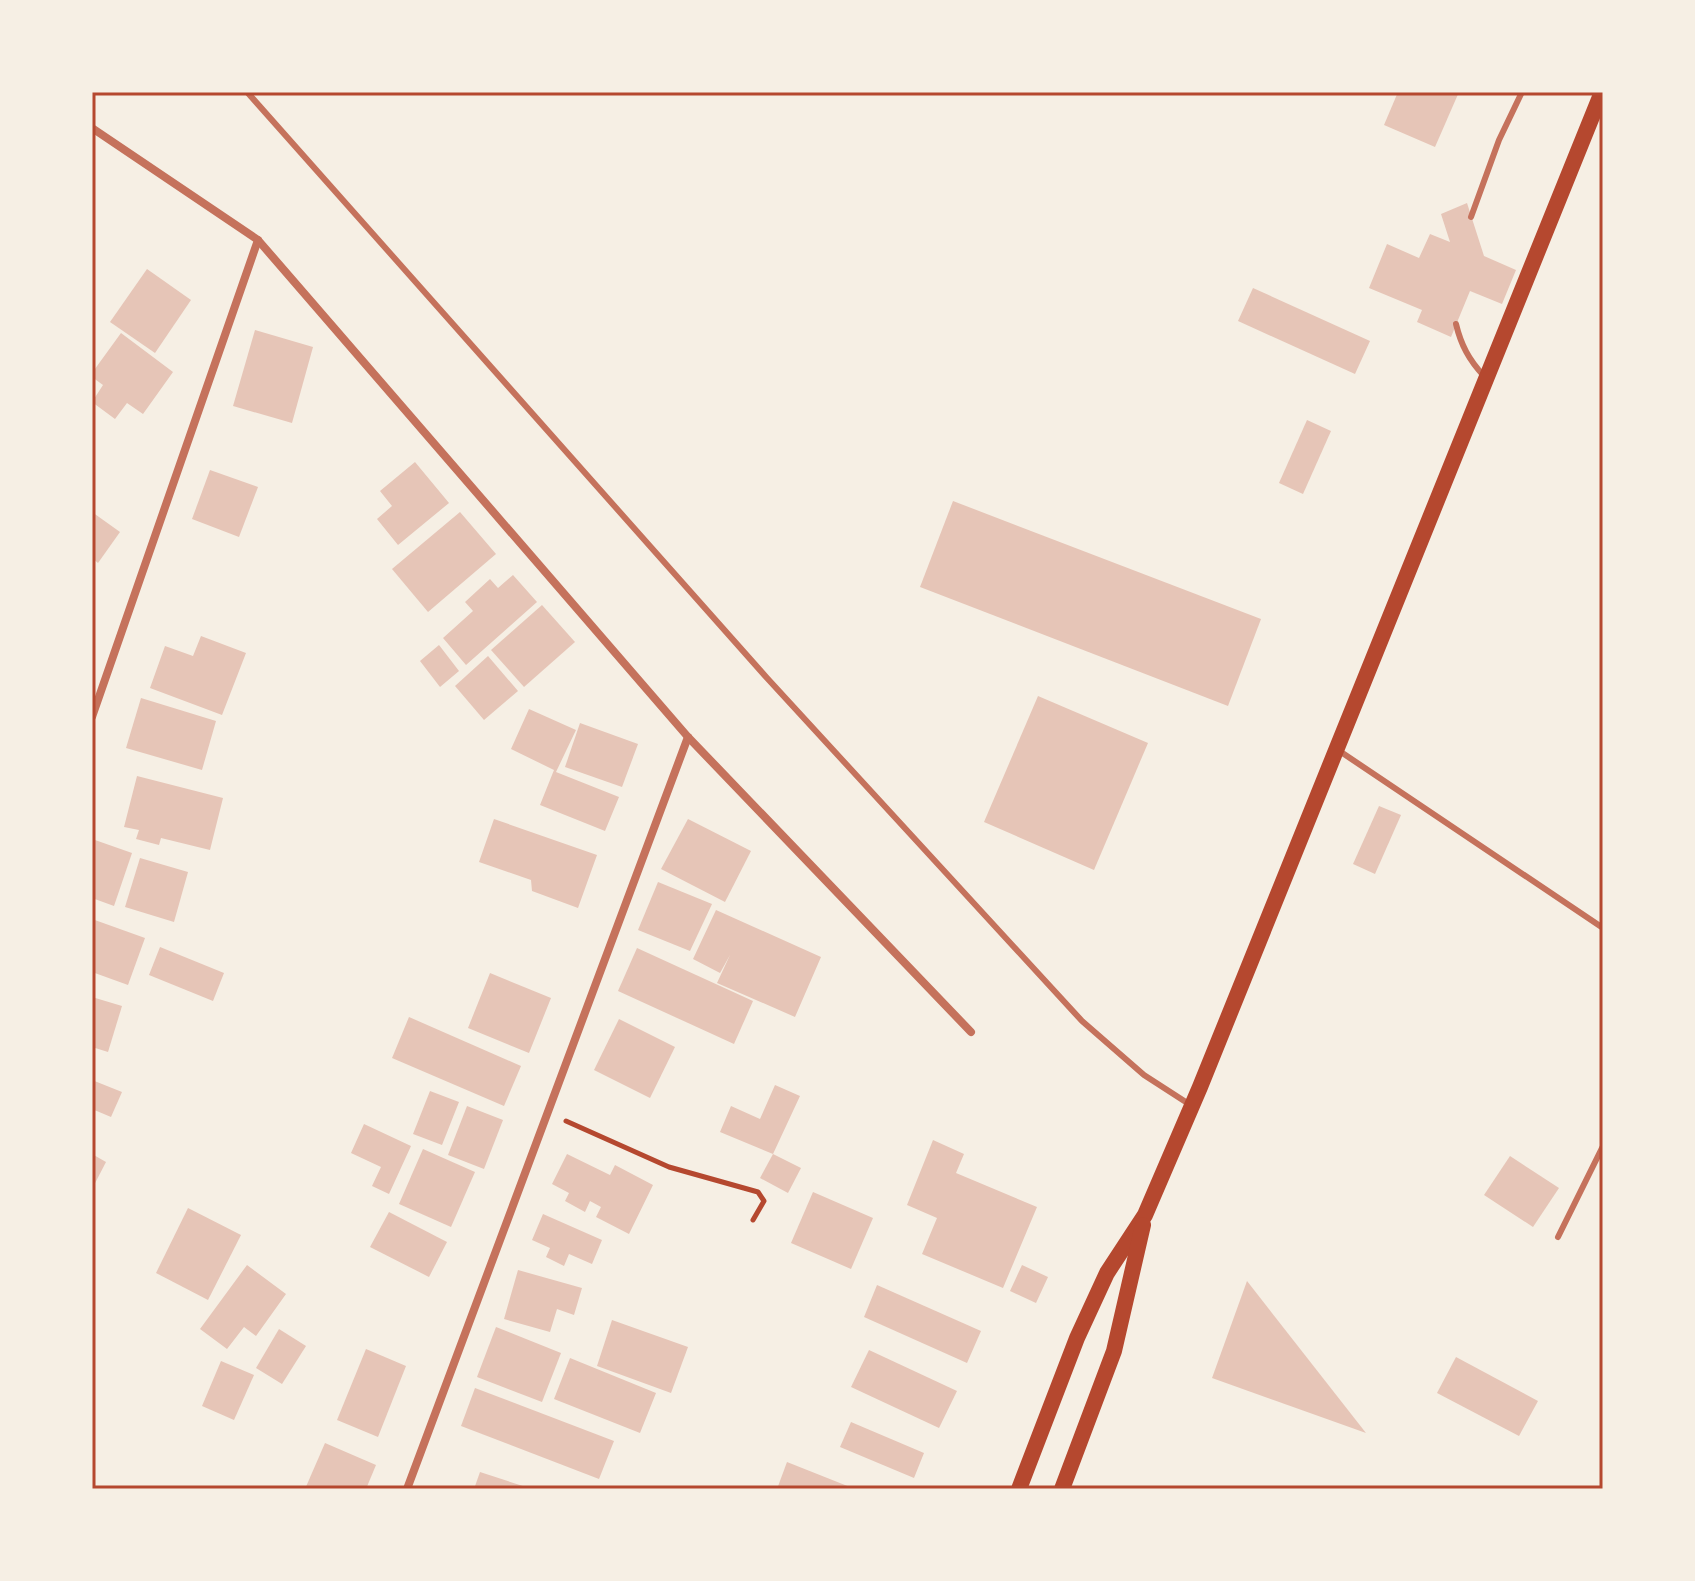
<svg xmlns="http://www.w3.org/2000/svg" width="1695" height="1581" viewBox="0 0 1695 1581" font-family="'Golos Text',sans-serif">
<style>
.building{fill:#e6c5b7}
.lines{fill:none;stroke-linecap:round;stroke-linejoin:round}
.path{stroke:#b5482f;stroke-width:5}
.service{stroke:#c5725c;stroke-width:6}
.minor{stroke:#c5725c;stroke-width:8}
.secondary{stroke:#b5482f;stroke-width:16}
.neatline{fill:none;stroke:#b5482f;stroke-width:3}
</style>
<rect width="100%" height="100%" fill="#f6efe4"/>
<g class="building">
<path d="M1398,92H1459L1435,147L1384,125Z"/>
<path d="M1467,203L1484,256L1516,270L1502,304L1470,291L1451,337L1417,322L1422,310L1369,288L1387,244L1419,258L1430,234L1450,242L1441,214Z"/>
<path d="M147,269L191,300L155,353L110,322Z"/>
<path d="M1253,288L1370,341L1355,374L1238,321Z"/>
<path d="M255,330L313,347L292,423L233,406Z"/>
<path d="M121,333L173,372L143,414L127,403L115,419L92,402L103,385L92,377V373Z"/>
<path d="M1307,420L1331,431L1303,494L1279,483Z"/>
<path d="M415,462L449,503L398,545L377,519L392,506L380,491Z"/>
<path d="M210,470L258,487L239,537L192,519Z"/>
<path d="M953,501L1261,619L1228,706L920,587Z"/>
<path d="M92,512L120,532L98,563L92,558Z"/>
<path d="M460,512L496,554L428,612L392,569Z"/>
<path d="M513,575L537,602L466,665L443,638L473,611L465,602L490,579L498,588Z"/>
<path d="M542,605L575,642L524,687L491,650Z"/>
<path d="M201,636L246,653L222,715L150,688L165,646L193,656Z"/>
<path d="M439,645L459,671L440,687L420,661Z"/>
<path d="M488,656L518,691L484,720L455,686Z"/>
<path d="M1038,696L1148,743L1094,870L984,822Z"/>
<path d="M141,698L216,721L202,770L126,748Z"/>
<path d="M529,709L576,730L556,772L619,797L605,831L540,805L554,770L511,749Z"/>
<path d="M580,723L638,744L622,787L565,767Z"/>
<path d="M137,776L223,798L210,850L161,838L159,845L136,839L139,830L124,827Z"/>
<path d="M1379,806L1401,815L1375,874L1353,864Z"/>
<path d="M494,819L597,855L578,908L532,891L531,880L479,862Z"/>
<path d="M688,819L751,851L725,902L661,869Z"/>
<path d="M95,840L132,853L114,906L92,898V848Z"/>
<path d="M140,858L188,872L174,922L125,907Z"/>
<path d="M658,882L712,904L690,951L638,930Z"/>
<path d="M716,910L821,957L795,1017L717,983L730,955L720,973L693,959Z"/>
<path d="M92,919L145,938L128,985L92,972Z"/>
<path d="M160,947L224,973L213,1001L149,975Z"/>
<path d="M637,948L753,1001L734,1044L618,991Z"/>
<path d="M490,973L551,998L529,1053L468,1028Z"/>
<path d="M92,997L122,1006L108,1052L92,1047Z"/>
<path d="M409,1017L521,1066L504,1106L392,1058Z"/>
<path d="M619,1019L675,1047L650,1098L594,1070Z"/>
<path d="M92,1080L122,1092L111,1117L92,1109Z"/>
<path d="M775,1085L800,1096L773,1154L720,1132L731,1106L760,1119Z"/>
<path d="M430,1091L459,1102L442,1145L413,1134Z"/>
<path d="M467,1106L503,1120L484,1169L448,1155Z"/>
<path d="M364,1124L411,1146L389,1194L372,1186L381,1167L351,1153Z"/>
<path d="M933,1140L964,1154L956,1173L1037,1207L1003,1288L922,1254L937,1218L907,1205Z"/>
<path d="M423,1149L475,1172L451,1227L399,1204Z"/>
<path d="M92,1154L106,1162L92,1189Z"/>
<path d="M567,1154L610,1175L615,1165L653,1185L629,1234L596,1217L601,1207L590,1201L585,1212L565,1201L569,1193L552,1184Z"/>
<path d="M773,1154L801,1168L788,1193L760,1178Z"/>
<path d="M1510,1156L1559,1188L1533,1227L1484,1195Z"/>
<path d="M813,1192L873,1218L851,1269L791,1243Z"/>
<path d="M188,1208L241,1235L208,1300L156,1273Z"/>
<path d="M389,1212L447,1242L429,1277L370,1247Z"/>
<path d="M543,1214L602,1240L592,1264L569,1254L564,1266L546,1257L550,1248L532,1240Z"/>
<path d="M247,1265L286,1294L256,1336L244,1327L227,1349L200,1329Z"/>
<path d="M1022,1265L1048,1277L1036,1303L1010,1291Z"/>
<path d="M518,1270L582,1288L574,1315L557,1309L550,1332L504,1319Z"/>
<path d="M1247,1281L1366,1433L1212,1378Z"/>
<path d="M877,1285L981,1331L967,1363L864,1317Z"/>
<path d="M612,1320L688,1347L671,1393L597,1366Z"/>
<path d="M496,1327L561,1353L542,1402L477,1377Z"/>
<path d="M279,1329L306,1346L282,1384L256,1368Z"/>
<path d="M366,1349L406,1366L378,1437L337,1420Z"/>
<path d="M869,1350L957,1391L939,1428L851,1387Z"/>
<path d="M1456,1357L1538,1401L1519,1436L1437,1393Z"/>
<path d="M570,1358L656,1393L640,1433L554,1399Z"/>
<path d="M221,1361L254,1375L234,1420L202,1406Z"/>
<path d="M475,1388L614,1441L599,1479L461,1426Z"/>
<path d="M851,1422L924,1453L914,1478L840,1447Z"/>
<path d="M325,1443L376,1465L366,1489H305Z"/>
<path d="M787,1462L855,1489H777Z"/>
<path d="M480,1472L529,1488V1489H474Z"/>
</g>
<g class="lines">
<path class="path" d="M566,1121L669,1167L758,1192L764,1201L753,1220"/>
<g class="service">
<path d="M247,92L767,678L1082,1021L1144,1075L1192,1106"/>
<path d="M1471,217L1499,140L1522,92"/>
<path d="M1456,324C1461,345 1469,360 1484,376"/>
<path d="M1338,750L1603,928"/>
<path d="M1558,1237L1603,1146"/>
</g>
<g class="minor">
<path d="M92,128L258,240L688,737L971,1032"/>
<path d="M92,717L258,240"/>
<path d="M407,1489L688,737"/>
</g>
<g class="secondary">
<path d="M1019,1489L1077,1338L1107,1273L1145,1215L1200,1087L1602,92"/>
<path d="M1062,1489L1114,1351L1143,1225"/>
</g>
</g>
<rect width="1695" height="1581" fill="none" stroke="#f6efe4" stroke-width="188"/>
<rect x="94" y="94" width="1507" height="1393" class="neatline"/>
</svg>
